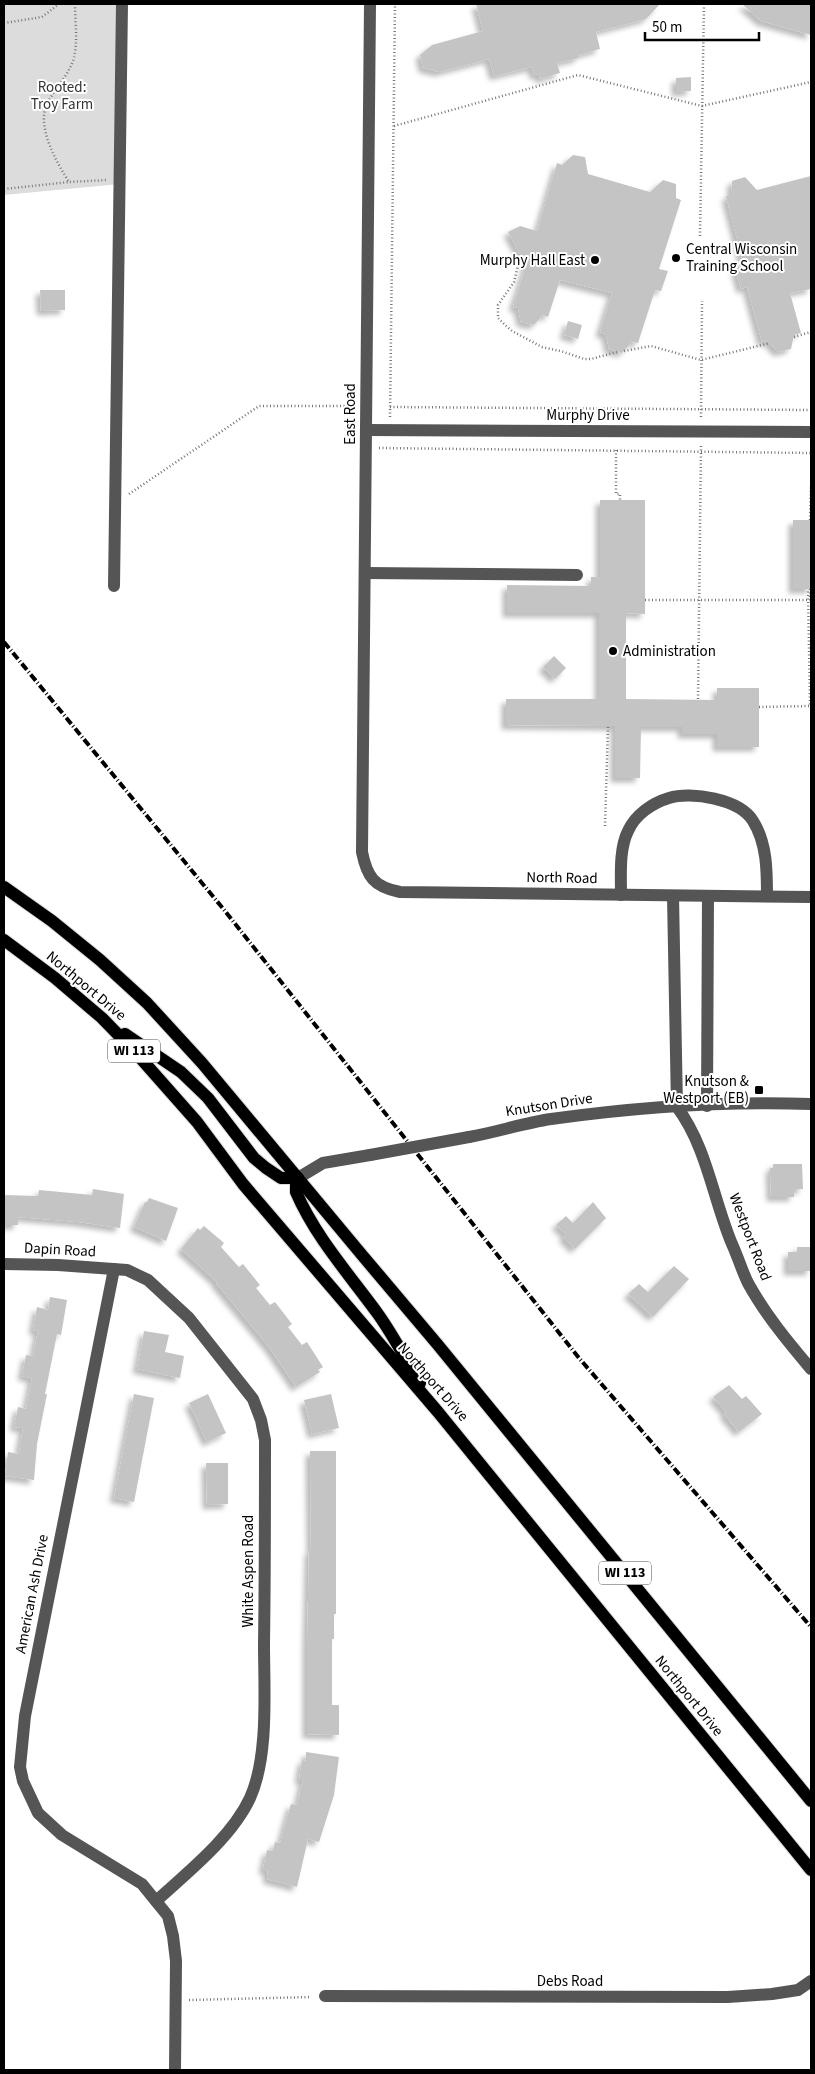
<svg xmlns="http://www.w3.org/2000/svg" width="815" height="2074" viewBox="0 0 815 2074" font-family="'Source Sans 3',sans-serif">
<style>
.green{fill:#dcdcdc}
.building{fill:#c4c4c4;filter:url(#shadow)}
.lines{fill:none;stroke-linecap:round;stroke-linejoin:round}
.major-casing{stroke:#dbdbdb;stroke-width:14}
.path{stroke:#777;stroke-width:2.5;stroke-dasharray:1 2.5;stroke-linecap:butt}
.minor{stroke:#555;stroke-width:12}
.major{stroke:#000;stroke-width:12}
.rail{stroke:#000;stroke-width:4;stroke-dasharray:8 2.5 1 2.5;stroke-linecap:butt}
.path-bridge{stroke:#777;stroke-width:2.5;stroke-dasharray:1 2.5;stroke-linecap:butt}
.minor-bridge{stroke:#555;stroke-width:12}
.poi-dot{fill:#000;stroke:#fff;stroke-width:2}
.labels{text-anchor:middle;dominant-baseline:central;stroke-width:4;stroke-linejoin:round;paint-order:stroke}
.shield{fill:#fff;stroke:#4c4c4c;stroke-width:1}
.shield-label{font-size:14px;font-weight:bold;fill:#000}
.park-label{font-size:15px;fill:#333;stroke:#fff}
.poi-label{font-size:15px;fill:#000;stroke:#fff;text-anchor:start}
.street-label{font-size:15px;fill:#000;stroke:#fff}
</style>
<defs>
<filter id="shadow"><feDropShadow dx="-4.5" dy="4.5" stdDeviation="2.5" flood-color="#0004"/></filter>
</defs>
<rect width="100%" height="100%" fill="#fff"/>
<path class="green" d="M4,4H122L120,184L4,195Z"/>
<g class="building">
<path d="M476,4H660L646,19L596,32L600,49L578,55L579,58L557,63L560,73L540,79L539,74L534,75L532,67L494,76L489,59L439,72L423,68L420,55L432,45L483,31Z"/>
<path d="M742,4H811V35L761,21Z"/>
<path d="M691,77V91L676,92V78Z"/>
<path d="M573,155L585,157L588,174L650,192L663,180L676,184V198L681,200L659,269L668,271L661,291L655,290L638,343L632,342L622,353L609,349L606,335L600,332L612,293L560,280L548,317L543,315L534,325L521,322L518,308L513,307L526,265L508,232L520,226L537,231L557,163L562,165Z"/>
<path d="M811,176V289L790,293L801,333L794,335L791,349L778,352L768,341L762,342L747,287L741,289L735,268L744,266L726,196L731,195L732,181L745,177L757,190Z"/>
<path d="M40,290H65V310L41,311Z"/>
<path d="M568,321L582,325L578,339L564,335Z"/>
<path d="M600,500H645V614L626,613V699L717,700V688H759V747H717V734H682V727H641L640,778H615V726L506,725V699H599V613H507V585L591,586V577H600Z"/>
<rect x="793" y="520" width="18" height="69"/>
<path d="M554,656L566,668L555,679L543,667Z"/>
<path d="M773,1164H802L803,1189L794,1190V1197H771L770,1168H773Z"/>
<path d="M93,1189L124,1194L120,1228L79,1222L18,1217V1225H4V1195L38,1196L39,1190L92,1195Z"/>
<path d="M149,1198L178,1208L166,1241L134,1227L145,1202H147Z"/>
<path d="M593,1202L606,1218L575,1249L563,1237L566,1234L556,1225L566,1216L573,1223Z"/>
<path d="M204,1226L224,1243L221,1247L239,1267L243,1264L260,1285L256,1288L270,1305L275,1302L292,1324L288,1327L302,1345L307,1342L323,1367L318,1370L320,1372L296,1387L269,1347L216,1283L217,1282L181,1249L198,1228L200,1230Z"/>
<path d="M797,1247H811V1271H788V1252H797Z"/>
<path d="M674,1266L689,1279L653,1317L628,1294L639,1284L648,1292Z"/>
<path d="M50,1297L67,1300L61,1335L57,1334L45,1394H47L37,1444L34,1480L5,1476L8,1452L19,1454L23,1428L14,1427L18,1407L26,1409L32,1378L22,1376L26,1355L33,1356L38,1331L33,1330L37,1307L48,1310Z"/>
<path d="M144,1331L169,1335L165,1352L184,1356L180,1378L137,1369Z"/>
<path d="M729,1385L742,1399L746,1396L762,1414L739,1432L724,1414L726,1412L713,1397Z"/>
<path d="M134,1394L154,1398L134,1502L114,1498Z"/>
<path d="M208,1394L226,1433L207,1442L189,1403Z"/>
<path d="M331,1394L339,1428L312,1434L304,1400Z"/>
<path d="M310,1451H336V1614H334V1639H332V1705H339V1735L307,1734V1650L309,1551H311Z"/>
<path d="M206,1463H228V1504L207,1505Z"/>
<path d="M306,1752L339,1757L334,1795L319,1842L308,1839L297,1887L267,1879L268,1871L263,1869L267,1850L273,1851L275,1842L280,1843L291,1804L297,1805L303,1780H299L302,1760L306,1761Z"/>
</g>
<g class="lines">
<g class="major-casing">
<g id="major">
<path d="M4,887L52,921L100,960L147,1003L202,1063L362,1255L438,1345L811,1801"/>
<path d="M4,940L55,978L102,1018L136,1053L197,1122L243,1184L438,1412L811,1870"/>
<path d="M125,1034L181,1072L208,1098L254,1158L266,1168L281,1178H298"/>
<path d="M298,1178L296,1185V1192C316,1238 349,1274 378,1314C393,1335 406,1360 420,1383"/>
</g>
</g>
<g class="path">
<path d="M75,4C75,21 78,40 74,58C69,75 55,88 47,104C36,127 57,163 69,182L106,180"/>
<path d="M4,23L42,17L59,4"/>
<path d="M394,126L578,75L702,106L811,82"/>
<path d="M4,189L69,182"/>
<path d="M700,236L704,4"/>
<path d="M519,261L514,282L498,305V318L504,324L512,331L542,347L564,352L584,359H591L617,352"/>
<path d="M794,337L811,332"/>
<path d="M624,351L651,346L701,360L770,343"/>
<path d="M390,407L811,410"/>
<path d="M390,417L395,4"/>
<path d="M701,417L702,301"/>
<path d="M379,448L811,453"/>
<path d="M616,450V494H620V500"/>
<path d="M129,494L259,406H354"/>
<path d="M810,520L811,485"/>
<path d="M698,699L701,445"/>
<path d="M759,707L810,706L808,589"/>
<path d="M605,826L608,726"/>
<path d="M189,2000L311,1997"/>
</g>
<g class="minor">
<path d="M370,4L362,852C367,877 374,887 400,892L811,897"/>
<path d="M366,430L811,432"/>
<path d="M365,573L577,575"/>
<path d="M114,586L122,4"/>
<path d="M621,895C621,875 619,849 628,831C635,815 652,803 669,798C691,791 740,799 753,821C767,843 767,871 767,896"/>
<path d="M673,896L677,1107"/>
<path d="M707,1106L708,896"/>
<path d="M677,1107C707,1147 713,1199 732,1244C738,1257 742,1271 748,1283C765,1314 788,1342 811,1369"/>
<path d="M469,1137C497,1132 524,1123 551,1119C637,1107 725,1101 811,1104"/>
<path d="M298,1178L323,1163L370,1155"/>
<path d="M4,1264L58,1265L127,1270L148,1280L189,1318L253,1399L261,1420L265,1440C265,1508 265,1576 264,1644C264,1690 269,1756 250,1798C232,1837 188,1872 156,1901"/>
<path d="M114,1269L25,1716L20,1767L23,1781L38,1813L62,1835L142,1884L168,1916L173,1936L176,1961L175,2070"/>
<path d="M325,1996L728,1997L772,1994L798,1990L811,1981"/>
</g>
<use href="#major" class="major"/>
<path class="rail" d="M4,642L225,911L579,1358L811,1627"/>
<path class="path-bridge" d="M645,600H810V589"/>
<path class="minor-bridge" d="M370,1155L469,1137"/>
</g>
<g class="poi-dot">
<circle cx="676" cy="258" r="5"/>
<circle cx="595" cy="260" r="5"/>
<circle cx="613" cy="651" r="5"/>
<rect x="754" y="1085" width="10" height="10" rx="2.5"/>
</g>
<g class="labels">
<g class="shield">
<rect x="108" y="1039.5" width="52" height="23" rx="4"/>
<rect x="599" y="1561.5" width="52" height="23" rx="4"/>
</g>
<g class="shield-label">
<text x="134" y="1051">WI 113</text>
<text x="625" y="1573">WI 113</text>
</g>
<g class="park-label">
<text x="62" y="87">Rooted:<tspan x="62" dy="17">Troy Farm</tspan></text>
</g>
<g class="poi-label">
<text x="686" y="249">Central Wisconsin<tspan x="686" dy="17">Training School</tspan></text>
<text x="585" y="260" text-anchor="end">Murphy Hall East</text>
<text x="623" y="651">Administration</text>
<text x="749" y="1081" text-anchor="end">Knutson &amp;<tspan x="749" dy="17">Westport (EB)</tspan></text>
</g>
<g class="street-label">
<text transform="translate(350 414) rotate(-90)">East Road</text>
<text x="588" y="415">Murphy Drive</text>
<text transform="translate(562 878) rotate(1)">North Road</text>
<text transform="translate(86 986) rotate(40)">Northport Drive</text>
<text transform="translate(549 1105) rotate(-9)">Knutson Drive</text>
<text transform="translate(750 1237) rotate(69)">Westport Road</text>
<text transform="translate(60 1250) rotate(3)">Dapin Road</text>
<text transform="translate(433 1382) rotate(49)">Northport Drive</text>
<text transform="translate(248 1571) rotate(-90)">White Aspen Road</text>
<text transform="translate(32 1594) rotate(-79)">American Ash Drive</text>
<text transform="translate(689 1696) rotate(51)">Northport Drive</text>
<text x="570" y="1981">Debs Road</text>
</g>
</g>
<rect width="815" height="2074" fill="none" stroke="#000000" stroke-width="10"/>
<path d="M645 32v8h114v-8" fill="none" stroke="#000000" stroke-width="2.5"/>
<text x="652" y="32" font-size="15" fill="#000000" stroke="#ffffff" stroke-width="4" paint-order="stroke">50 m</text>
</svg>
